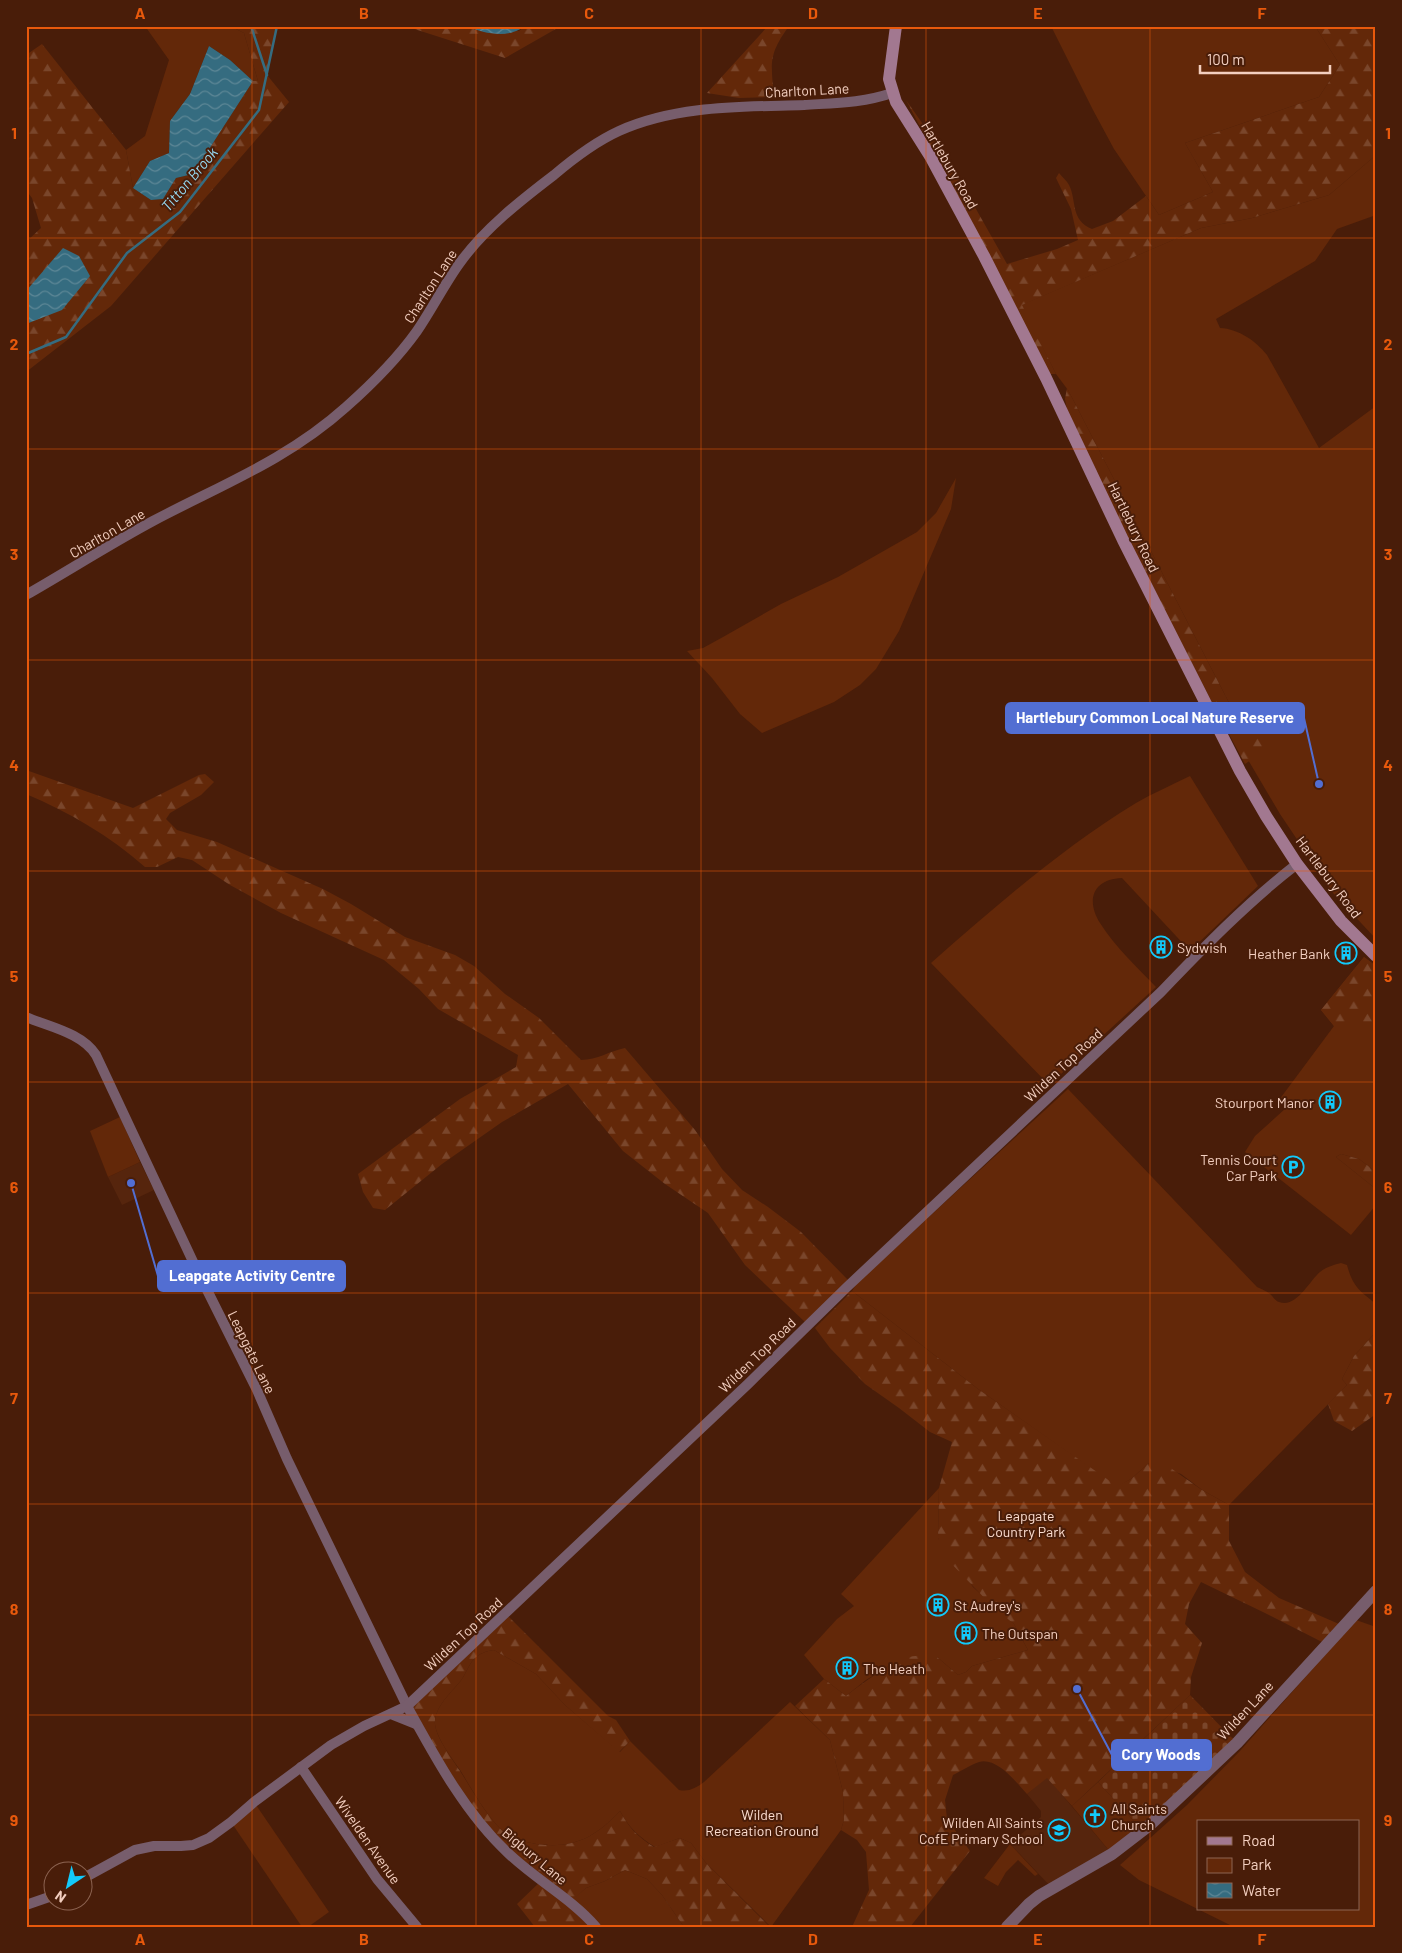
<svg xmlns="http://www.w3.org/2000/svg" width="1402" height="1953" viewBox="0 0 1402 1953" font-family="Barlow,sans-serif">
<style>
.built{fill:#56250d}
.green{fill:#632809;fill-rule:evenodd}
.forest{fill:url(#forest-firs)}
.cemetery{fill:url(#cemetery-stones)}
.water{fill:url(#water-waves)}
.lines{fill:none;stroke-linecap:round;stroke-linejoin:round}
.stream{stroke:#356c80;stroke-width:2.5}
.minor{stroke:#775d6c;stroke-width:10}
.tertiary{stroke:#775d6c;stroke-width:12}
.secondary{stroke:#a27890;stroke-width:12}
.grid{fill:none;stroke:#e8590c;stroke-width:1;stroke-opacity:0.55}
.labels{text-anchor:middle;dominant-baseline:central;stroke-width:4;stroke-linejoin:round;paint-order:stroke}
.street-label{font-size:14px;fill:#f3cfc0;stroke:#491d09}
.poi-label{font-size:14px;fill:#f3cfc0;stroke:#491d09;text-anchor:start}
.park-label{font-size:14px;fill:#fcddd0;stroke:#491d09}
.water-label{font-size:15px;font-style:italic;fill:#96dbf4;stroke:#491d09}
.leader{fill:none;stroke:#526ed2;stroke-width:2}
.callout-dot{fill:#526ed2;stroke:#491d09;stroke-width:2}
.callout{fill:#526ed2;stroke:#526ed2;stroke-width:2}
.callout-label{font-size:15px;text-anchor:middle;font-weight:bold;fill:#fff}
.neatline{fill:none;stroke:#e8590c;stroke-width:2}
.grid-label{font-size:16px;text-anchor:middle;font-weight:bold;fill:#e8590c}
</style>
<defs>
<pattern id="forest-firs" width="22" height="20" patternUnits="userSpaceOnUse" patternTransform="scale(1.25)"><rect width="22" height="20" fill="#632809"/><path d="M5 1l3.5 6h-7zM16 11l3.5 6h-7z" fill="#7a462b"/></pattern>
<pattern id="cemetery-stones" width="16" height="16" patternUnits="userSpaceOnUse" patternTransform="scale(1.25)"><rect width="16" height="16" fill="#632809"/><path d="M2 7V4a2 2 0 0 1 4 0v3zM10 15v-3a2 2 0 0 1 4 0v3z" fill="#7a462b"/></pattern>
<pattern id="water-waves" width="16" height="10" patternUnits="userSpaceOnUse" patternTransform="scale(1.25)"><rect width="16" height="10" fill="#356c80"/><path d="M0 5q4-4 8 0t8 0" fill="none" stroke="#5d8796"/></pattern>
</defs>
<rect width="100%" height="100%" fill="#491d09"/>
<g class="built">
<path d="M140,1162L154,1190L122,1205L108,1177Z"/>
<path d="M1047,1777L1112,1854L1052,1888L1010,1844L1041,1817V1811L1027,1794Z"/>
</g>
<g class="green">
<path d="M145,26H230L244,33L258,81H253L230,60L209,46L190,94L170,121L169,153L150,161L133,188L126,150L145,136L169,60Z"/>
<path d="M1051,26H1315L1340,65L1319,97L1185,143L1213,192L1159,215L1114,149L1093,110Z"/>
<path d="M1376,155V215L1337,229L1315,261L1216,319L1220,328C1239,329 1256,341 1267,355L1319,448L1376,406V939L1333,893L1280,814L1244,753L1243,730L1068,390L1056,374L1021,305L1201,228L1252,218L1329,195Z"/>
<path d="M956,478L951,509L899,631L876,669L860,685L834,702L762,733L740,714L712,678L687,651L703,648L723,637L781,604L838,577L917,532L936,513Z"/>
<path d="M1190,776L1258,886L1190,951L1122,878C1094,879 1085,899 1100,923C1115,947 1137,967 1156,987L1049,1085L931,963C996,906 1062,848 1136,803C1153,793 1172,785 1190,776Z"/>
<path d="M1364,957L1376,966V1172L1359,1159L1341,1154L1336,1157L1376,1189V1205L1351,1235L1245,1152L1255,1136L1286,1108L1279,1100L1334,1026L1321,1010Z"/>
<path d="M1068,1089L1257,1287C1261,1289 1267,1291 1270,1294C1273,1296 1275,1301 1279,1302C1296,1309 1310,1280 1320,1272C1326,1267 1333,1265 1341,1263L1347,1265C1353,1287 1359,1290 1376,1304V1332L1354,1356L1342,1379L1347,1385L1229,1505L1202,1490L1181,1474L1149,1463L1131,1479L1117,1487L978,1389L852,1291L857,1283Z"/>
<path d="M120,1117L140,1162L108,1177L90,1131Z"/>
<path d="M939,1488L938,1538L973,1587L1014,1624L1028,1650L972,1666L966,1672L958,1675L937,1657L892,1664L866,1680L846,1696L824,1679L804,1655L837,1619L854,1606L841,1594Z"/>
<path d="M1356,1620L1376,1627V1927H1234L1139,1880L1120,1865L1187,1805L1240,1751ZM1198,1822H1358V1909H1198Z"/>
<path d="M494,1650L536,1674L565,1705L620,1752L630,1741L679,1790C689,1792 696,1788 704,1782L790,1702L830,1740L843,1792L844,1820L841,1830L771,1927L706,1863L691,1843L680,1838L655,1847C640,1838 628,1827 620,1811C595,1838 573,1849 536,1844C528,1842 517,1841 510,1837C490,1823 473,1791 460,1770C452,1758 433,1734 435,1720C437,1704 453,1691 462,1679C466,1673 469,1664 474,1659C480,1653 486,1651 494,1650Z"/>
<path d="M1098,1782L1143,1831L1112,1854L1072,1806Z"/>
<path d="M254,1802L329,1912L308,1927H302L231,1822Z"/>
<path d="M1010,1844L1038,1874L1035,1876L1018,1860L1006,1872L998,1886L984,1878Z"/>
<path d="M625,1870L647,1879L662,1895L684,1927H596L569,1902L586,1888L605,1881Z"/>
</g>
<g class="forest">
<path d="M230,26H277L267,75L289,102L111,306L26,372V242L41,228L32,198L26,190V55L42,44L126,150L133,188L151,200L163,199L176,178L193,174L253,81H258L244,33Z"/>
<path d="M405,26H467L476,30L519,31L525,26H561L505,58Z"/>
<path d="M768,26H789C768,55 771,63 774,97L739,98L707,93Z"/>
<path d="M1315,26H1376V155L1329,195L1252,218L1201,228L1022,305L1056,374H1050L906,100L950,163L1007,264L1057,249L1078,240L1071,209L1056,178L1059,173C1062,177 1067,181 1069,185C1077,201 1070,220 1092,229L1113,221L1146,196L1159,215L1213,192L1185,143L1319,97L1340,65Z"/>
<path d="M1067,388L1243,730L1278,731L1277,742L1245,764C1182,647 1122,529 1067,409L1065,399Z"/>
<path d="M26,770L133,808L199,775L205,774L214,782L201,795L170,813L166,819L177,830L217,842L323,889L351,904L405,937L455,955L474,966L505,994L539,1018L581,1060C598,1060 609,1051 625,1048L695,1130L722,1169L742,1190L768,1207L801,1232L848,1280L805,1322L745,1265L708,1213L665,1184L623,1151L568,1084L502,1122L442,1164L385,1210L373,1208L363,1192L358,1174L460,1099L516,1067L518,1055L438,1009L419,989L384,960L281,913L230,885L192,860L178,857L157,867H145C110,836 69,812 26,794Z"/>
<path d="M1364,957L1376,966V1025L1364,1023L1334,1026L1321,1010Z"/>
<path d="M1341,1154L1359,1159L1376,1172V1189L1336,1157Z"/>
<path d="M852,1291L978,1389L1117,1486L1131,1479L1149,1463L1162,1462L1202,1490L1229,1505V1541L1245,1572L1279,1598L1339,1624L1324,1643L1265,1613L1201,1582L1189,1604L1185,1624L1202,1643L1191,1677L1190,1695L1072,1806L1047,1778L1027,1794C1016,1782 997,1757 979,1762C970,1765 961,1771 953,1775L945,1800L947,1819L970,1851L910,1927H852L869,1890L866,1852L857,1840L841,1830L844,1820L843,1792L830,1740L795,1706L824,1679L846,1696C863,1683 889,1663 910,1657C918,1655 929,1656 937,1657L958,1675L966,1672L972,1666L1028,1650L1014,1624L993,1607L948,1560L938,1538L939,1488L952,1442L930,1432L899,1408L865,1384L830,1348L815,1328Z"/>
<path d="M1376,1332V1414L1352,1431L1334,1421L1328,1404L1347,1385L1342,1379L1354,1356Z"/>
<path d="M507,1615L608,1716L616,1720L630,1741L619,1752L565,1705L536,1674L494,1650C486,1651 480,1653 474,1659C469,1664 466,1673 462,1679C453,1691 437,1704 435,1720C433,1734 452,1758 460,1771C473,1791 490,1823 510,1837C517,1841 528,1842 536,1844C573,1849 595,1838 620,1811C628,1827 639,1838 654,1847L680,1838L691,1843L706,1863L770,1927H684L662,1895L647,1879L625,1870L605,1881L586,1888L570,1902L596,1927H535L517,1904L541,1881L491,1836L407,1706Z"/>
</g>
<path class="cemetery" d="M1190,1695L1237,1743L1143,1831L1098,1782Z"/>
<g class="water">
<path d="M467,26H525C508,39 485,34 467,26Z"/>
<path d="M209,46L230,60L253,81L193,174L176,178L163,199L151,200L133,188L150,161L169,153L170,121L190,94Z"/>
<path d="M63,248L79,256L90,276L62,310L26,324V291Z"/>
</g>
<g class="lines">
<g class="stream">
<path d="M251,26L267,75"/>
<path d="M26,354L66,337L127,253L180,212L259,110L277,26"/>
</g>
<g class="minor">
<path d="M26,595C68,571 110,544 153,521C221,485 287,460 346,407C372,384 397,359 417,331C432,309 444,285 459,264C484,229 520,201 554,175C574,158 595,142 619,131C677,105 742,107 804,105C834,103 863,103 892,93"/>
<path d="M26,1017C50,1027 82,1033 96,1055L196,1268L257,1390L287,1459L407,1706C435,1757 465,1813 508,1853C536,1880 571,1898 596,1927"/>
<path d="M391,1714L416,1724"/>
<path d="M301,1767L377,1879L417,1927"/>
<path d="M82,1879L135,1850L154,1846H181L193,1845L209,1838L231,1822L254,1802L331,1745L364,1726L407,1706L748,1384L847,1287L1161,992C1204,947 1248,902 1297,864"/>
<path d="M26,1905L52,1896"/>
</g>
<path class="tertiary" d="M1007,1927L1029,1904L1039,1896L1112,1854L1151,1824L1237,1743L1376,1591"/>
<path class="secondary" d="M896,26L889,79L896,102L930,156L984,256L1046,378L1123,540L1240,771L1266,816L1297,864L1341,921L1376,956"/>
</g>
<path class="grid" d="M252,26V1927M476,26V1927M701,26V1927M926,26V1927M1150,26V1927M26,238H1376M26,449H1376M26,660H1376M26,871H1376M26,1082H1376M26,1293H1376M26,1504H1376M26,1715H1376"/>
<defs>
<g id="building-ring" transform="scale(1.125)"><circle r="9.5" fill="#491d09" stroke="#12cafb" stroke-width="1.5"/><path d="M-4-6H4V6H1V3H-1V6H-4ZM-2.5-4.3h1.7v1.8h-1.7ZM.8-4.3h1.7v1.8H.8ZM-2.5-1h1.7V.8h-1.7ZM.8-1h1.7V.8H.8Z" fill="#12cafb"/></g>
<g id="parking-ring" transform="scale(1.125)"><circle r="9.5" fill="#491d09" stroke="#12cafb" stroke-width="1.5"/><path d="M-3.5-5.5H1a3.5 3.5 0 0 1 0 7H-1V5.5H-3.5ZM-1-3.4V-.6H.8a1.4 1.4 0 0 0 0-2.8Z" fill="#12cafb"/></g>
<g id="church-ring" transform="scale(1.125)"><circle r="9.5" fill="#491d09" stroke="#12cafb" stroke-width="1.5"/><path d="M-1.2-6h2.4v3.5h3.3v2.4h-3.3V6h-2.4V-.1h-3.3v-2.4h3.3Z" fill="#12cafb"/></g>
<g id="school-ring" transform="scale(1.125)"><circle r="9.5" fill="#491d09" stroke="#12cafb" stroke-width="1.5"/><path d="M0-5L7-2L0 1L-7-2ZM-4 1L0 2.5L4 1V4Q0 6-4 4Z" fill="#12cafb"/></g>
</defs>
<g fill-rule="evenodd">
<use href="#building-ring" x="1161" y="947"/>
<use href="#building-ring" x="1346" y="953"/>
<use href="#building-ring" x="1330" y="1102"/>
<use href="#parking-ring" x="1293" y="1167"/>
<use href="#building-ring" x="938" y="1605"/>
<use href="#building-ring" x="966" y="1633"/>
<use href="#building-ring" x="847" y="1668"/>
<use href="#church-ring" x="1095" y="1816"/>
<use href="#school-ring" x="1059" y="1830"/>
</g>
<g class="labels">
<g class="street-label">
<text transform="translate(807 90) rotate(-3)">Charlton Lane</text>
<text transform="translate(950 165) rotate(60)">Hartlebury Road</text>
<text transform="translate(430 286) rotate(-57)">Charlton Lane</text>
<text transform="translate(1134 527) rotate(64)">Hartlebury Road</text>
<text transform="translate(107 533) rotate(-30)">Charlton Lane</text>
<text transform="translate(1329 877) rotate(53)">Hartlebury Road</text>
<text transform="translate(1063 1065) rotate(-43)">Wilden Top Road</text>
<text transform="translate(252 1352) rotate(64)">Leapgate Lane</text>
<text transform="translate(757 1355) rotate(-44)">Wilden Top Road</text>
<text transform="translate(463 1634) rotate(-43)">Wilden Top Road</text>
<text transform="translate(1245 1710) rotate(-47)">Wilden Lane</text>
<text transform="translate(368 1840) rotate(55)">Wivelden Avenue</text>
<text transform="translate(535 1856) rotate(40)">Bigbury Lane</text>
</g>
<g class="poi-label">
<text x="1177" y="947">Sydwish</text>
<text x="1330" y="953" text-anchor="end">Heather Bank</text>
<text x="1314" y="1102" text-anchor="end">Stourport Manor</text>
<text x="1277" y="1159" text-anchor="end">Tennis Court<tspan x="1277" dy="16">Car Park</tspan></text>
<text x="954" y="1605">St Audrey's</text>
<text x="982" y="1633">The Outspan</text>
<text x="863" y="1668">The Heath</text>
<text x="1111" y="1808">All Saints<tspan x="1111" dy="16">Church</tspan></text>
<text x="1043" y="1822" text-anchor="end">Wilden All Saints<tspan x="1043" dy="16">CofE Primary School</tspan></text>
</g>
<g class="park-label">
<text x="1026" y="1515">Leapgate<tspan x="1026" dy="16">Country Park</tspan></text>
<text x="762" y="1814">Wilden<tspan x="762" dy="16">Recreation Ground</tspan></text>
</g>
<g class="water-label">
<text transform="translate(189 179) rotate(-50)">Titton Brook</text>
</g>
</g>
<path class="leader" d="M1319 784L1304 718M131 1183L158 1276M1077 1689L1112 1755"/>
<g class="callout-dot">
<circle cx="1319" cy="784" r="5"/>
<circle cx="131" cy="1183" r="5"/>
<circle cx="1077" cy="1689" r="5"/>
</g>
<g class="callout">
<rect x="1006" y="703" width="298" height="30" rx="5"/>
<rect x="158" y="1261" width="187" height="30" rx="5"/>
<rect x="1112" y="1740" width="99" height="30" rx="5"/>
</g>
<g class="callout-label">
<text x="1155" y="723">Hartlebury Common Local Nature Reserve</text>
<text x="252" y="1281">Leapgate Activity Centre</text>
<text x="1161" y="1760">Cory Woods</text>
</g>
<rect width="1402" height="1953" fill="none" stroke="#491d09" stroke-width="55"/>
<rect x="1197" y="1820" width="162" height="90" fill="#491d09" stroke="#8d6452"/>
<rect x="1207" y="1837" width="25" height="8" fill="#a27890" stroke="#8d6452"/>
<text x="1242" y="1846" font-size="15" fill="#f3cfc0">Road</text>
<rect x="1207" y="1858" width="25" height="15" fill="#632809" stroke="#8d6452"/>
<text x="1242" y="1870" font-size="15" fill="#f3cfc0">Park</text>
<rect x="1207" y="1883" width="25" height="15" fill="url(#water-waves)" stroke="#8d6452"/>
<text x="1242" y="1896" font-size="15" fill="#f3cfc0">Water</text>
<g transform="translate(68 1886) rotate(215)"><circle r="24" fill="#491d09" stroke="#8d6452"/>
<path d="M0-4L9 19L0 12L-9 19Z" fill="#12cafb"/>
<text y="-8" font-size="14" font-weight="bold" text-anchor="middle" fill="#f3cfc0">N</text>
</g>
<path d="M1200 65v8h130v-8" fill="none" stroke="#f3cfc0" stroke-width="2.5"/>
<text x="1207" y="65" font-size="15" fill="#f3cfc0" stroke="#491d09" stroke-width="4" paint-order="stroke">100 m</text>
<rect x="28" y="28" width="1346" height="1898" class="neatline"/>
<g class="grid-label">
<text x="140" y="19">A</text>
<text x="364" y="19">B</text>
<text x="589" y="19">C</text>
<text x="813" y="19">D</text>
<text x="1038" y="19">E</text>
<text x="1262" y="19">F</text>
<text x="14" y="139">1</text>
<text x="1388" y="139">1</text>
<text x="14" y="350">2</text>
<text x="1388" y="350">2</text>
<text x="14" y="560">3</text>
<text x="1388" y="560">3</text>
<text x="14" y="771">4</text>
<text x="1388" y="771">4</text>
<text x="14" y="982">5</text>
<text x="1388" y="982">5</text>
<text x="14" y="1193">6</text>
<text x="1388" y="1193">6</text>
<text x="14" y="1404">7</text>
<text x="1388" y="1404">7</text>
<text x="14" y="1615">8</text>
<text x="1388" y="1615">8</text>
<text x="14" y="1826">9</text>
<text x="1388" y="1826">9</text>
<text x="140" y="1945">A</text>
<text x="364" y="1945">B</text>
<text x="589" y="1945">C</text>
<text x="813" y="1945">D</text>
<text x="1038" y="1945">E</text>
<text x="1262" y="1945">F</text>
</g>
</svg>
